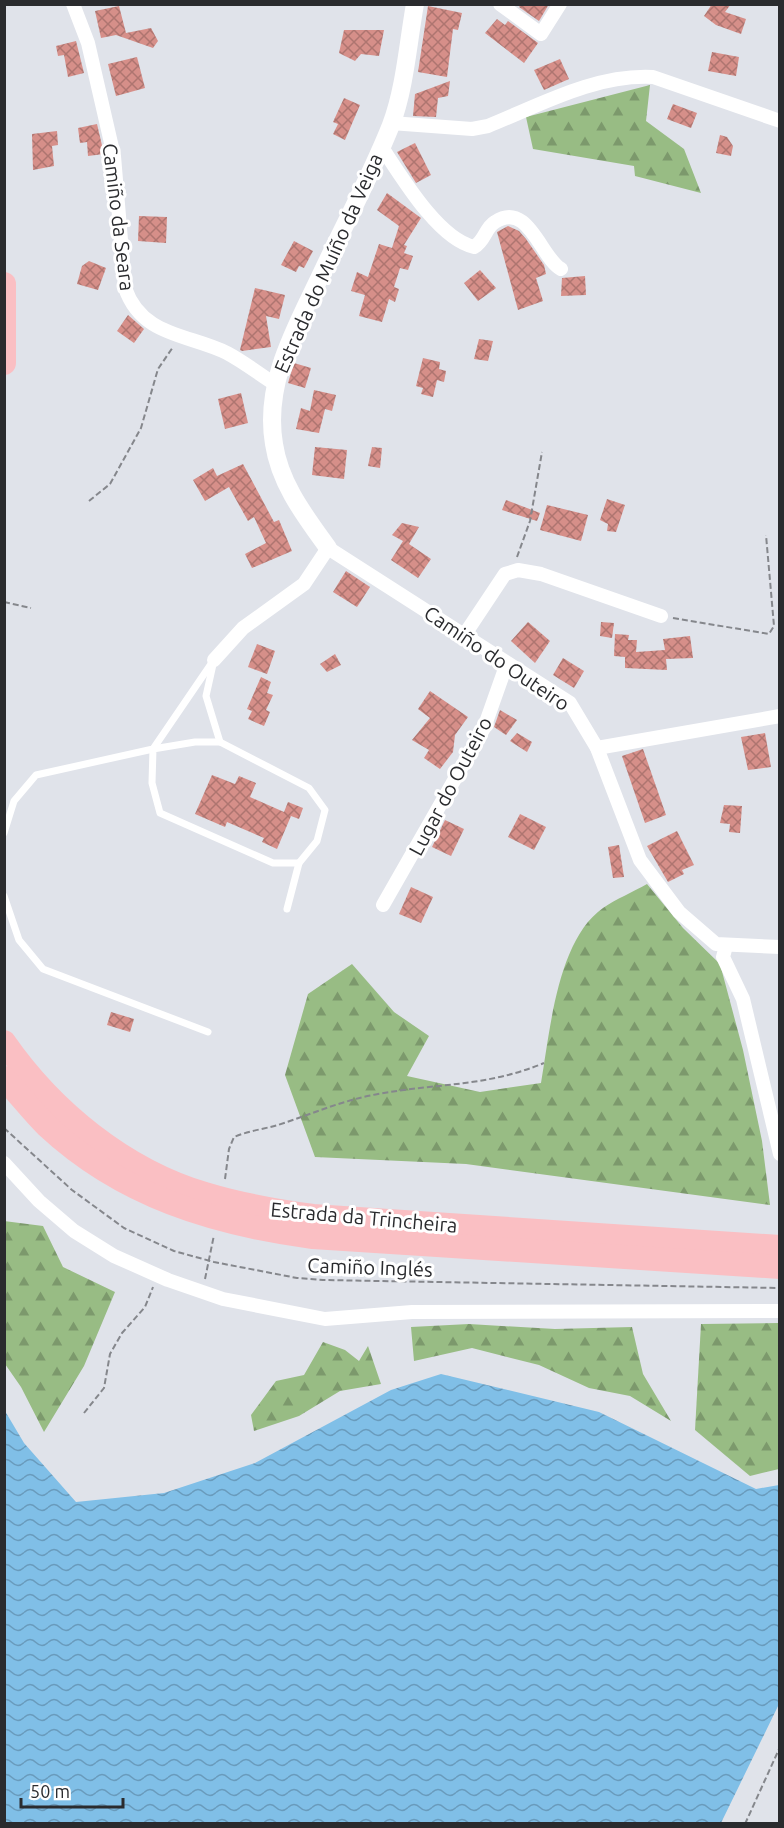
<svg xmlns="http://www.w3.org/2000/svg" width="784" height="1828" viewBox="0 0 784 1828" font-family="Ubuntu,sans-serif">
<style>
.forest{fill:url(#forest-firs)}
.water{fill:url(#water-waves)}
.building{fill:url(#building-cross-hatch)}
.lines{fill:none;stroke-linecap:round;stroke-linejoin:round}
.path{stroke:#85878c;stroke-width:2;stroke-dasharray:6 3;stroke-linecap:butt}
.service{stroke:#fff;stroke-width:7}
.minor{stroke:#fff;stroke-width:14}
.tertiary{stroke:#fff;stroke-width:18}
.trunk{stroke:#fabfc3;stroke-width:24}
.labels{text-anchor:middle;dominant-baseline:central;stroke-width:6;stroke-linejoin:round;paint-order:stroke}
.street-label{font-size:20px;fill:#2a2b2e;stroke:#fff}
</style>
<defs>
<pattern id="forest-firs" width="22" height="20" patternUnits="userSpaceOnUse" patternTransform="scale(1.5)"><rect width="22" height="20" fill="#98bc84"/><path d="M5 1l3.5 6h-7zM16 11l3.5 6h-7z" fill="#7c996c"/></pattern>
<pattern id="water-waves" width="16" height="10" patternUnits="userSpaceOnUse" patternTransform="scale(1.5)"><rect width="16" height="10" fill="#80bfe7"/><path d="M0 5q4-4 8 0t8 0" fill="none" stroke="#699bbc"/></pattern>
<pattern id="building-cross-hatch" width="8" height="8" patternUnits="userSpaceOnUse" patternTransform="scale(1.5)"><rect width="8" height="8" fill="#d68f89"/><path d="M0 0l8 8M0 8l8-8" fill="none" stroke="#ae7570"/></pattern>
</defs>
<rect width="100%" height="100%" fill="#e0e3ea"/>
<g class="forest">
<path d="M650,85L646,121L684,149L701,193L635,176L634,166L533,149L526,117Z"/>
<path d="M647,884L683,928L720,964L743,1050L762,1141L770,1205L466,1164L315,1157L285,1075L308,994L352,964L394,1012L429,1036L407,1076L480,1092L541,1083C550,1032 557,940 603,908C616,899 633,892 647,884Z"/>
<path d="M4,1221L43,1226L63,1267L115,1292L84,1366L44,1432L21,1387L5,1364Z"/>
<path d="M779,1323V1469L750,1476L695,1430L701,1324Z"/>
<path d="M469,1324L555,1329L632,1327L643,1374L671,1421L630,1396L589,1388L539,1365L472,1348L414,1361L411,1327Z"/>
<path d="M323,1342L345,1350L359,1361L368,1346L381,1384L340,1391L299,1416L254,1431L251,1415L276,1381L304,1375Z"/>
</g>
<path class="water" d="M441,1374L599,1412L756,1489L779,1485V1704L721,1823H5V1411L24,1443L76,1502L164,1493L255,1463L391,1390Z"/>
<g class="building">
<path d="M521,4H549L539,21L519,7Z"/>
<path d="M712,4H731L725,12L746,19L741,34L716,25L704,16Z"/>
<path d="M119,6L126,33L151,28L158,41L153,48L116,35L101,38L95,11Z"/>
<path d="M428,6L462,13L458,30L453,29L447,77L418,72Z"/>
<path d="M497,19L505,25L508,21L538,43L524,63L485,33Z"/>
<path d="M344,30H384L379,56L361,54L355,61L339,53Z"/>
<path d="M76,41L84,73L68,77L64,55L58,56L56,46Z"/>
<path d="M712,52L739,57L736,76L708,71Z"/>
<path d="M137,57L145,88L116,96L108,64Z"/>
<path d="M560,59L569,79L544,90L534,70Z"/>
<path d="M450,81L448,96L438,98L436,117L413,116L415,94Z"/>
<path d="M344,98L360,105L345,140L333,134L338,124L333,122Z"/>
<path d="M673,104L697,113L691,128L667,119Z"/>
<path d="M97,124L104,154L88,156L87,142L80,143L78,128Z"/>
<path d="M57,131L58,145L52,146L54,166L33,170L32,134Z"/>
<path d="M720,135L727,137L733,146L731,156L716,153Z"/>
<path d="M415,143L431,175L416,183L397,152Z"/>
<path d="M387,193L421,218L404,245L407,246L404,253L413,256L408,270L400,268L394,287L399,289L395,302L389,299L382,322L359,316L365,295L351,291L357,272L368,277L379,244L392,248L399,226L377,210Z"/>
<path d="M139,216L167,217L166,243L138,241Z"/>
<path d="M508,226L519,231L526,239L544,265L546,274L536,278L543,301L518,310L497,232Z"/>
<path d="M294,241L313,251L304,268L299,266L296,272L281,265Z"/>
<path d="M89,261L106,268L98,290L77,284L82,266Z"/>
<path d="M480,270L496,288L478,301L464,283Z"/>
<path d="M585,276L586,295L561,296L562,278Z"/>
<path d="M255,288L285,295L279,319L266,316L271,347L242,351L240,350Z"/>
<path d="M128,315L144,329L134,343L117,331Z"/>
<path d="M479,339L493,341L488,361L474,359Z"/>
<path d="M423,358L440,362L439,369L446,371L444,382L437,380L433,397L421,394L423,388L416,386Z"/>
<path d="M294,363L311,368L305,388L288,383Z"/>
<path d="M314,390L336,395L332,411L325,409L319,433L296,429L301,408L310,411Z"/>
<path d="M241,393L248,423L225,429L218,399Z"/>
<path d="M315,447L347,450L344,479L312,475Z"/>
<path d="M372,447L382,448L380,468L368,466Z"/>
<path d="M243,464L274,522L279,520L292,551L252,568L245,554L266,543L254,517L248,521L229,487L205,501L193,480L213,468L217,476Z"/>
<path d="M607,499L625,505L616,532L607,531L608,524L600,520Z"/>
<path d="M506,500L540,513L537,521L502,510Z"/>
<path d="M547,505L588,515L581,541L540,530Z"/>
<path d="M402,523L419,527L409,544L431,559L418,578L391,560L403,541L392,535Z"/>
<path d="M346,571L370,587L357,607L333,592Z"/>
<path d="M528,622L550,641L535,663L511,641Z"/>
<path d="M601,622L614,623L612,638L600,636Z"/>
<path d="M615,634L629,635L628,640H637L636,652L665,650L663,639L690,636L693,658L666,659L667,670L625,668V657L614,656Z"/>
<path d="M257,644L275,651L267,674L248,667Z"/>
<path d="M335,654L341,665L327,672L320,664Z"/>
<path d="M563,658L584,671L574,688L553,675Z"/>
<path d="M261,677L271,682L267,693L273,695L266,710L270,712L264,726L248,719L252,711L247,709Z"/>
<path d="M430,691L468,717L455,735L453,752L440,769L424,758L429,750L412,740L430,718L418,709Z"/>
<path d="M500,710L517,720L506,735L494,727Z"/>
<path d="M517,733L532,742L527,752L510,741Z"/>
<path d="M765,733L771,767L748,770L741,737Z"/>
<path d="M643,749L666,815L645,823L622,756Z"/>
<path d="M212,775L235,784L239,776L256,783L250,797L284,812L288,802L303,808L299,819L291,816L277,849L262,842L264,838L227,822L225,827L195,814Z"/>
<path d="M724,805L742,806L740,833L729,832L730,824L720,823Z"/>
<path d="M520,814L546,827L534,850L508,837Z"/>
<path d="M445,820L464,829L451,856L432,847Z"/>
<path d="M677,831L694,865L682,870L684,874L668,882L647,846Z"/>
<path d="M619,845L624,877L613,878L608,847Z"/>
<path d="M411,887L433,897L421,923L399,914Z"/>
<path d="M111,1012L134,1019L130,1032L107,1025Z"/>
</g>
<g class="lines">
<g class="path">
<path d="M89,501L110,484L141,428L158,369L173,347"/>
<path d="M517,557L530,521L542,452"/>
<path d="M4,602L31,608"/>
<path d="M673,618L769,634L774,626L766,535"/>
<path d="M4,1128L72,1190L124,1228L174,1251L214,1262L297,1278L323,1280L780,1288"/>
<path d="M225,1179L229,1149L234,1137C248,1131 264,1129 278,1125C312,1114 343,1100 378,1094C438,1083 486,1087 544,1063"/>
<path d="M205,1279L214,1235"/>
<path d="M84,1413L104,1388L110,1354L122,1333L145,1307L153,1287"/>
<path d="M745,1824L780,1747"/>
</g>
<g class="service">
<path d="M214,660L206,696L220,742L309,788L325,810L317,841L299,863L287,909"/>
<path d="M220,742H195L153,749L152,783L160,813L273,863H299"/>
<path d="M4,833L14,801L36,775L153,749L211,664"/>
<path d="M4,896L19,940L43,969L208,1032"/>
</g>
<g class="minor">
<path d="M73,4L88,43L114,156L125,288C142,337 189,334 227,353C244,362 259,374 275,384"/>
<path d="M500,4L541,34L560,4"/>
<path d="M391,123L472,129L488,126C540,105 595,74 653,77L780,121"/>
<path d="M381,146C401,176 438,239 474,247C485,241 485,228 495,222C528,200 541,258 561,269"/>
<path d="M465,634L505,574L518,570L541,574L661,616"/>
<path d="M214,660L243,628L304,584L328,548L570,703L597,748L640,860L679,912L716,944L780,947"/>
<path d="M597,748L780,716"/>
<path d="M383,905L484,728L507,663"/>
<path d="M726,946L723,957L743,999L780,1154"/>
<path d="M4,1163L39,1201L74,1231L114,1256L168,1280L223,1299L325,1319L412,1312L780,1311"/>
</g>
<path class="tertiary" d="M328,548C305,516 280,484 274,444C264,385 293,333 318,281C342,229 370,178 391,125C405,88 408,43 415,4"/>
<g class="trunk">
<path d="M4,284V363"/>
<path d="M4,1042C52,1111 124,1170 205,1194C241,1205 276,1211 313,1216L780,1247"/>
<path d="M4,1078C19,1094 32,1111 47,1126C122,1196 214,1224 313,1237L780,1267"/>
</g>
</g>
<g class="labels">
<g class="street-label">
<text transform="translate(119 217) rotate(83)">Camiño da Seara</text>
<text transform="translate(328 263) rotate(-66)">Estrada do Muíño da Veiga</text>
<text transform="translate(497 658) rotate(34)">Camiño do Outeiro</text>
<text transform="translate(450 786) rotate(-62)">Lugar do Outeiro</text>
<text transform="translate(364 1217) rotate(5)">Estrada da Trincheira</text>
<text transform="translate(370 1267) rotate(2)">Camiño Inglés</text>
</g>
</g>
<rect width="784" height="1828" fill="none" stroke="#2a2b2e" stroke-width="12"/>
<path d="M21 1798v9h102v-9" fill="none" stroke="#2a2b2e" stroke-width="3"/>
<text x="30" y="1798" font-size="18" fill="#2a2b2e" stroke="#ffffff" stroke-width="4.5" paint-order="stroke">50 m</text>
</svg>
